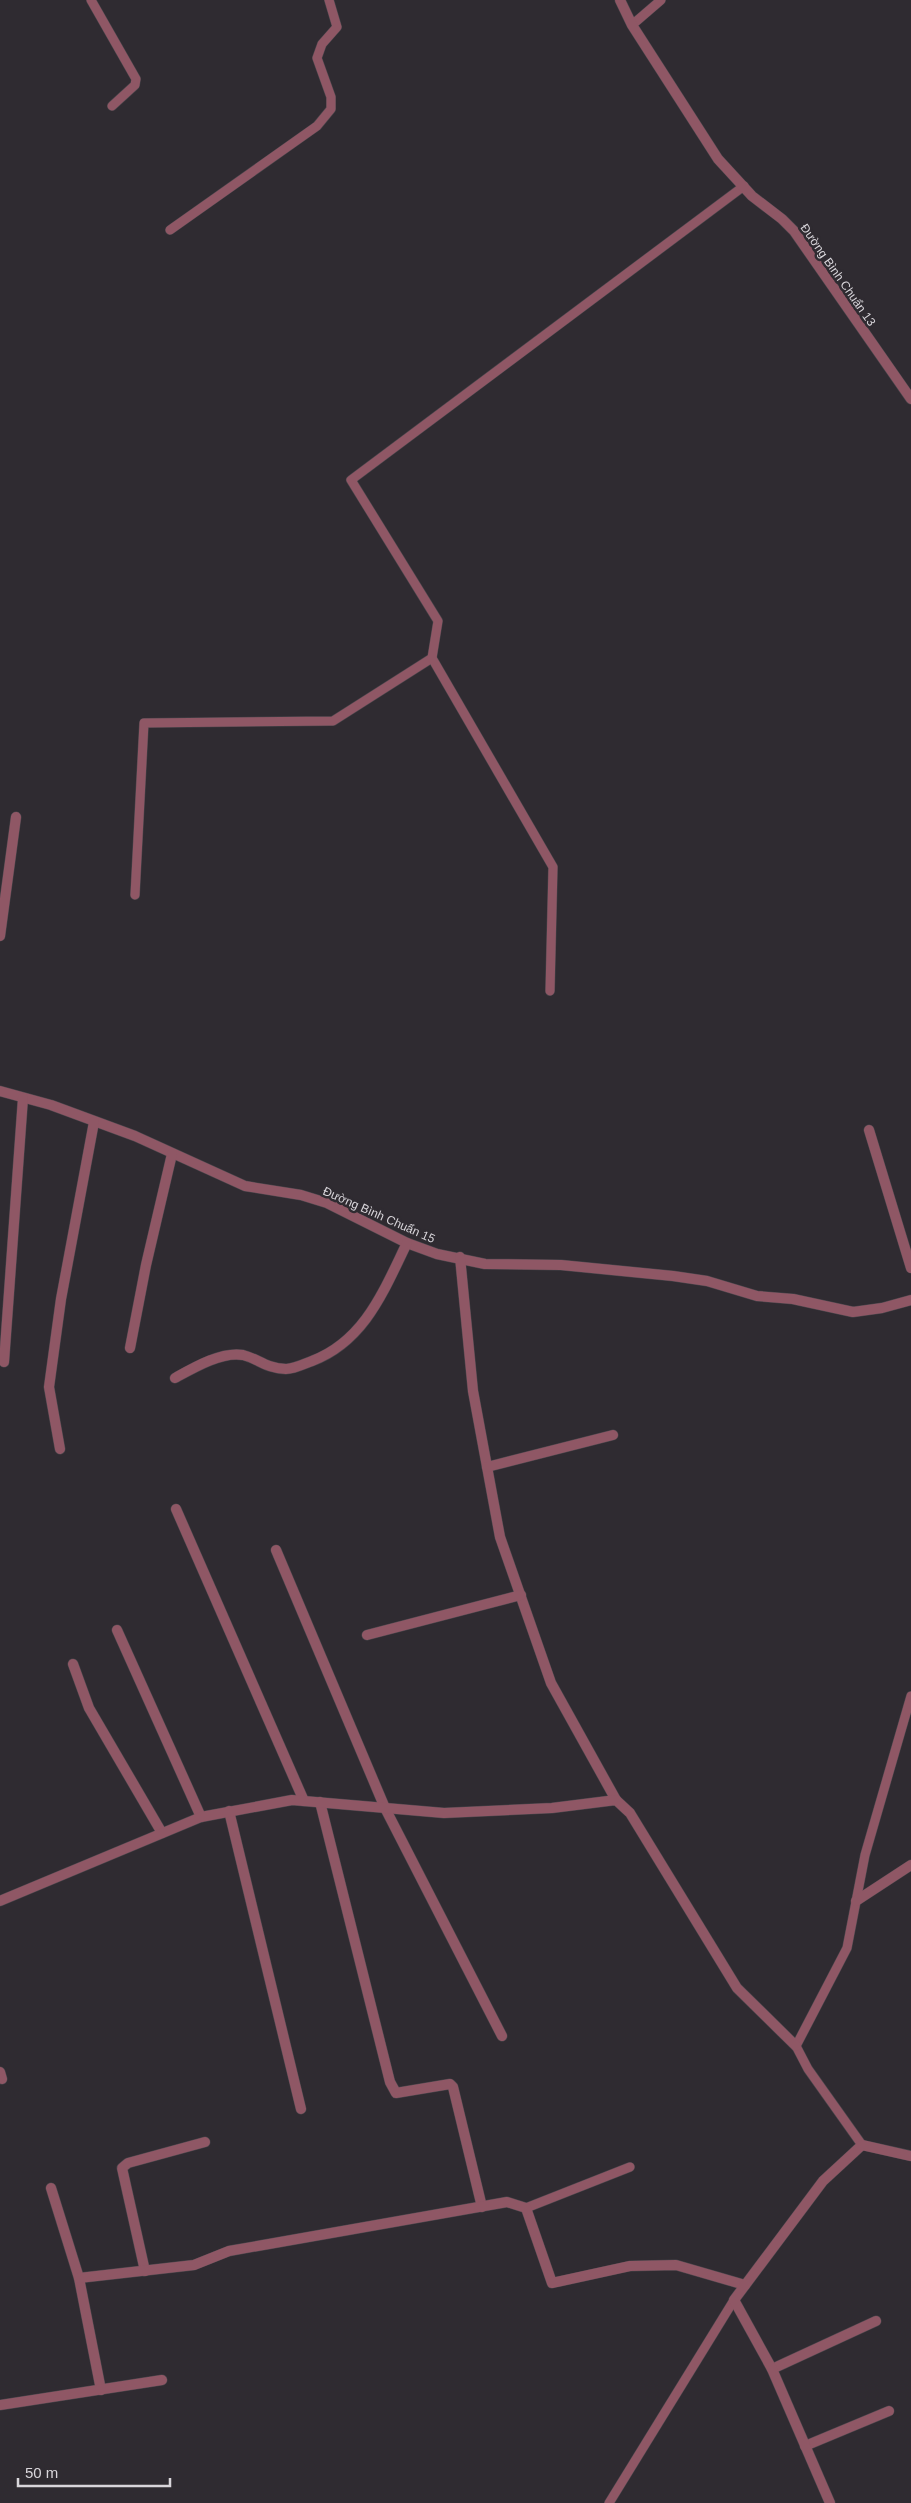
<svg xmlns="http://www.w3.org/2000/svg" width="911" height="2503" viewBox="0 0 911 2503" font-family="Arial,sans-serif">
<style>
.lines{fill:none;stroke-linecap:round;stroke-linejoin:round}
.lane-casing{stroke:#4a464c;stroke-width:10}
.street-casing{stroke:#4a464c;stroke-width:11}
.lane{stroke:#8f5765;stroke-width:9}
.street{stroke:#8f5765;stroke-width:10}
.labels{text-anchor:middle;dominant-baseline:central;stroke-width:5;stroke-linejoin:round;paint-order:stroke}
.street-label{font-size:12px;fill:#d9d6db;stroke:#2f2b31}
</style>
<rect width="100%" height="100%" fill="#2f2b31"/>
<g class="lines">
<g class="lane-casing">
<g id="lane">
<path d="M91,0L136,79L135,85L112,106"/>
<path d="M632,25L661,0"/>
<path d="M170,230L317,126L331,109V97L317,58L322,44L337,27L329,0"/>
<path d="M135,895L144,723L333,721L432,658"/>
<path d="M550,991L553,867L432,658L438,621L351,480L744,186"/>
<path d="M862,2145L808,2069L796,2046L847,1948L865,1855L911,1696"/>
<path d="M526,2208L630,2167"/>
<path d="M609,2503L734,2300"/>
</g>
</g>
<g class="street-casing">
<g id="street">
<path d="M620,0L632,25L718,159L752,196L782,219L794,231L911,399"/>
<path d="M0,936L16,817"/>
<path d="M0,1091L51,1105L135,1136L245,1186L301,1195L327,1203L407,1243L437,1254L485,1264L561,1265L673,1276L707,1281L757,1296L793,1299L853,1312L882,1308L911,1300"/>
<path d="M869,1130L911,1268"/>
<path d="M460,1257L473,1391L500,1537L551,1683L616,1800"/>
<path d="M130,1348L146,1265L172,1154"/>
<path d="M4,1362L23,1098"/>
<path d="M175,1378C193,1368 222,1351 243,1355C259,1359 265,1368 286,1369C294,1369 304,1364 312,1361C365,1341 384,1290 407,1243"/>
<path d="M60,1449L49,1387L61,1299L94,1122"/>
<path d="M487,1467L613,1435"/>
<path d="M176,1509L304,1801"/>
<path d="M276,1550L385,1808L502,2036"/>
<path d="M117,1630L201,1817"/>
<path d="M367,1635L521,1595"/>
<path d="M73,1664L89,1708L162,1833"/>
<path d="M320,1802L390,2082L396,2093L450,2084L453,2087L482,2207"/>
<path d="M229,1811L301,2109"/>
<path d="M0,1901L201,1817L292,1800L444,1813L552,1808L616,1800L630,1813L737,1988L796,2046"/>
<path d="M856,1901L911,1865"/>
<path d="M0,2072L2,2079"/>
<path d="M51,2188L79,2278L101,2390"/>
<path d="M145,2271L122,2168L128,2163L205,2142"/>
<path d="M79,2278L194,2265L229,2251L507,2202L526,2208L552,2283L630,2266L676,2265L745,2285"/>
<path d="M772,2369L876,2321"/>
<path d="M0,2405L162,2380"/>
<path d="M805,2446L889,2411"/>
<path d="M830,2503L772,2369L734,2300L823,2181L862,2145L911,2156"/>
</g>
</g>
<use href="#lane" class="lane"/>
<use href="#street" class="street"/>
</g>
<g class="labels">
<g class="street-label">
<text transform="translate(838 275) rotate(55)">Đường Bình Chuẩn 13</text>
<text transform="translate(379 1215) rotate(24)">Đường Bình Chuẩn 15</text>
</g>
</g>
<path d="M18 2478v8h152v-8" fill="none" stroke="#d9d6db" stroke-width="2.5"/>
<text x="25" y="2478" font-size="15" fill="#d9d6db" stroke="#2f2b31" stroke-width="4" paint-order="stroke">50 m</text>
</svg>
